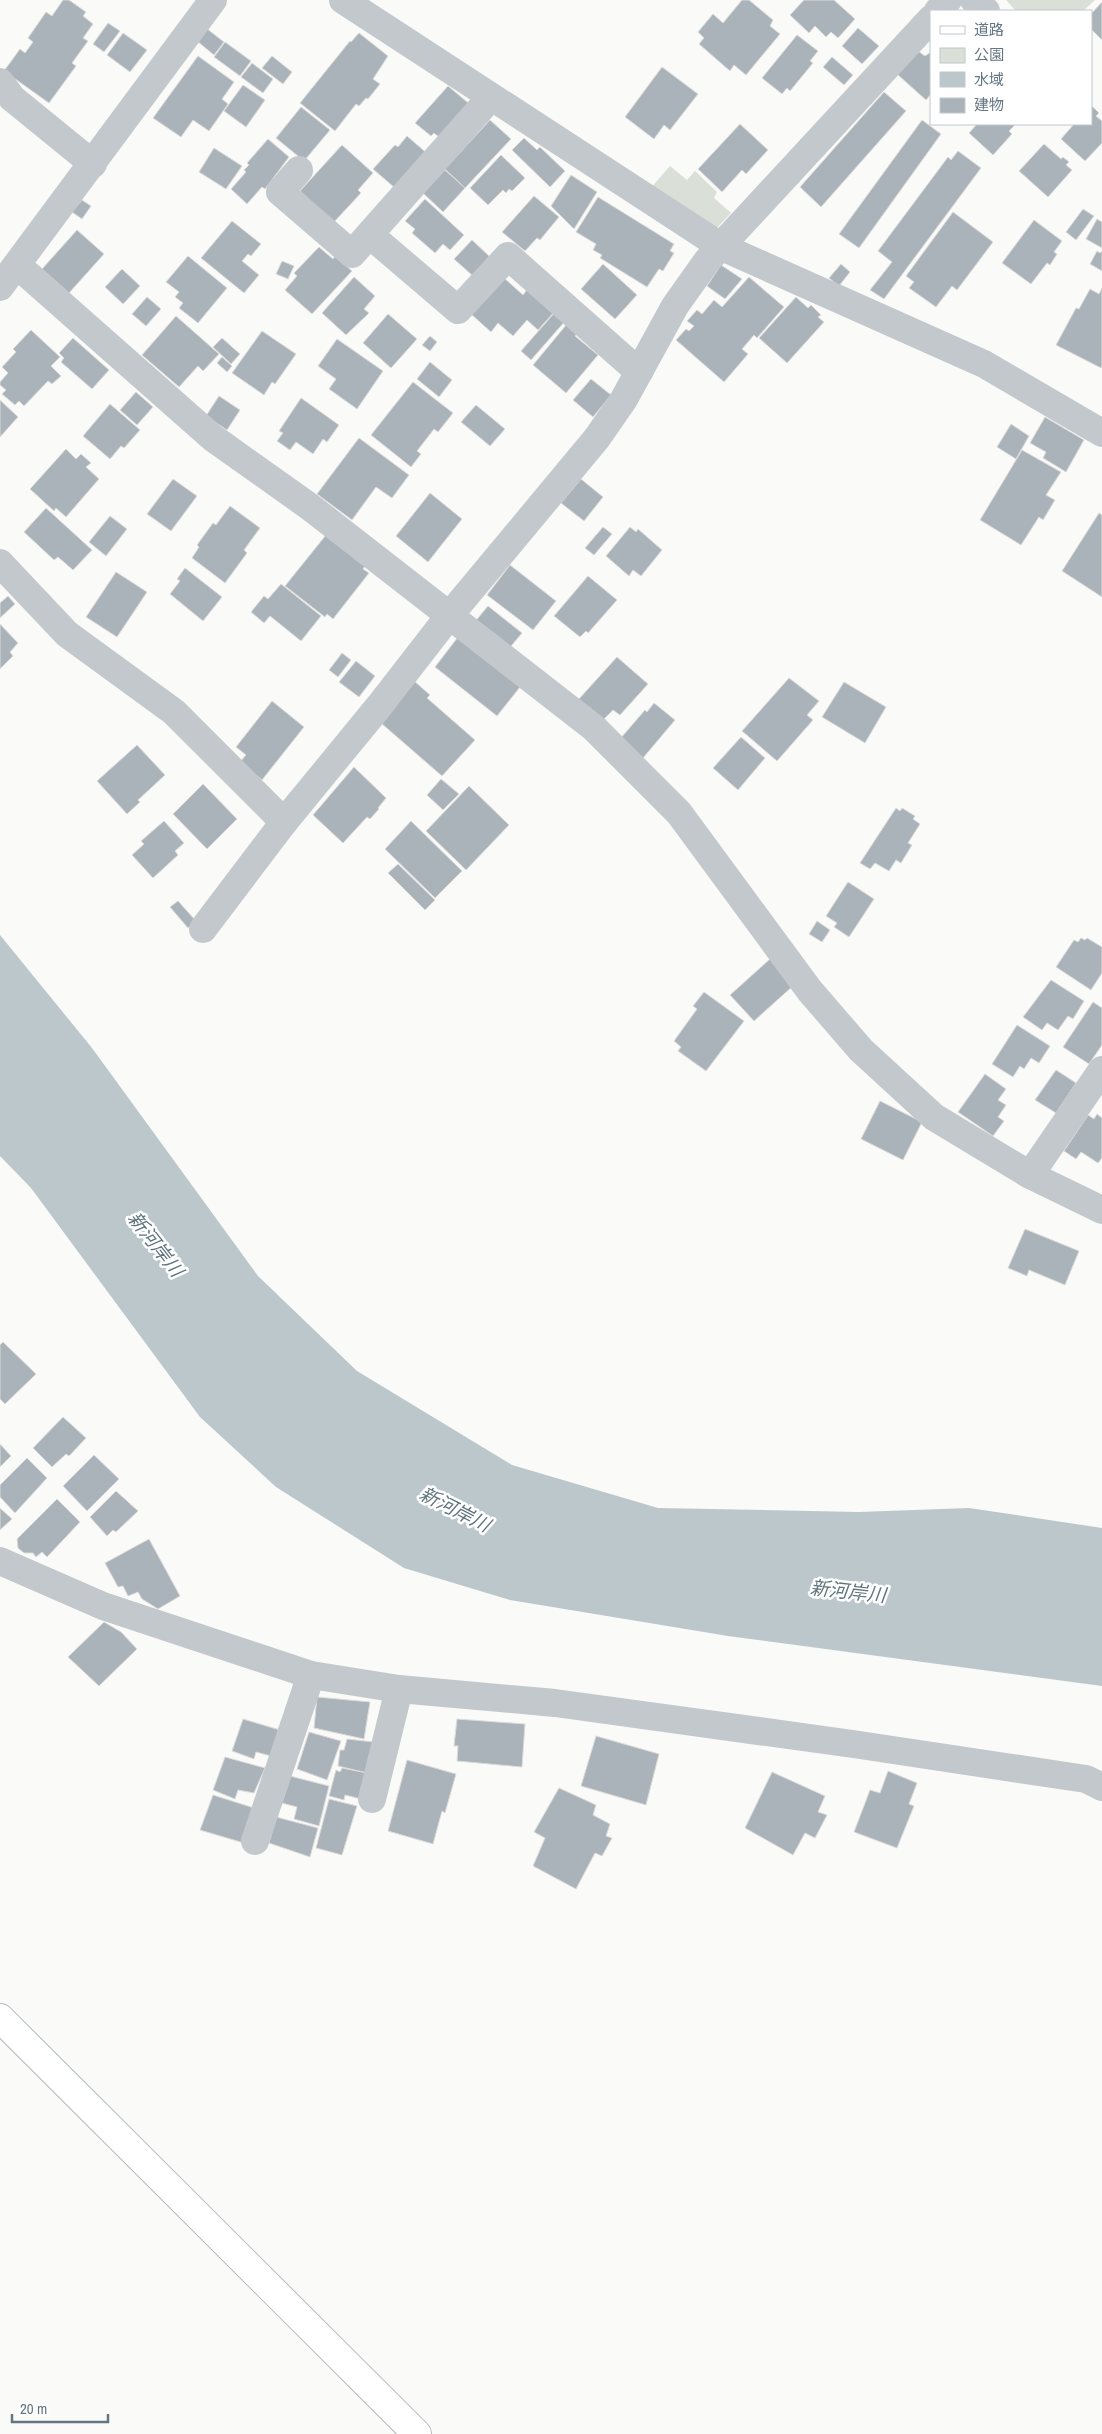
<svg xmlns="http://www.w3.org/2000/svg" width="1102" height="2434" viewBox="0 0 1102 2434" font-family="'Archivo Narrow','Noto Sans JP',sans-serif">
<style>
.green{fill:#dadfd7}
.water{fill:#bbc7cb}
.building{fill:#aab3b9;stroke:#dcdcda}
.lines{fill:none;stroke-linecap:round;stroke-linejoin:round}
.secondary-casing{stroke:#b3babf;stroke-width:30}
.street{stroke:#c3c8cc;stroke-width:28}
.secondary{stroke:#fff;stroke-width:28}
.labels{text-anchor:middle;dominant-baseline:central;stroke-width:5;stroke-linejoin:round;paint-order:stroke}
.water-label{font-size:19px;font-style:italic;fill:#60757c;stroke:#fff}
</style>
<rect width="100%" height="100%" fill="#fafaf8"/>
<g class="green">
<path d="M1006,0H1095L1083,11H1016Z"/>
<path d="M670,166L687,180L695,171L717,192L714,198L731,213L715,230L649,190Z"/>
</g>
<path class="water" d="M0,935L92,1048L258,1276L357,1371L512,1465L658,1508L859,1512L969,1508L1102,1528V1686L728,1636L510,1600L404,1568L276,1487L200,1417L31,1188L0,1156Z"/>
<g class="building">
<path d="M63,0H69L86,12L83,16L93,24L83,38L88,41L72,63L76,66L49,103L4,71L20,49L25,53L33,42L28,38L46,12L52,16Z"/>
<path d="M742,0H749L773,20L770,26L780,34L746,75L734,65L730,71L699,44L704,38L698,32L713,14L723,23Z"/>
<path d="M804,0H834L855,19L838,38L831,32L826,37L815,26L809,33L790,15Z"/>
<path d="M1102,2V40L1091,29V14Z"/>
<path d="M108,23L120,31L104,52L93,44Z"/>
<path d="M206,28L224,42L214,55L197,41Z"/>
<path d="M858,28L879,46L862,64L842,46Z"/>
<path d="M123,33L147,50L130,72L107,55Z"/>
<path d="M359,33L388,56L373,79L380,84L368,99L366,98L359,106L356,104L335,131L300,103L350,41L351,42Z"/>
<path d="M797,35L818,51L810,61L813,63L790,91L787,88L782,94L762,78Z"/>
<path d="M225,42L251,61L240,76L214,57Z"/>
<path d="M918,51L925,56L931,52V94L926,100L897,74Z"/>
<path d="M198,56L234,82L222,99L228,104L209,131L193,120L181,137L153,118Z"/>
<path d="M272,56L292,72L283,84L262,68Z"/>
<path d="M832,57L853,75L844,85L823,67Z"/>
<path d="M252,63L273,79L263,93L241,77Z"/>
<path d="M662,67L698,94L670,130L664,125L654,139L625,117Z"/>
<path d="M243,85L265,100L246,127L224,111Z"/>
<path d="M448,86L473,107L439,137L434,133L431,136L415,123Z"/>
<path d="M884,92L906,111L821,207L800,187Z"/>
<path d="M1091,105L1099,113L1096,116L1102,121V143L1085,161L1061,139L1074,124H1091Z"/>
<path d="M301,107L330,130L304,161L276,138Z"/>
<path d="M490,120L511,139L465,188L445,169Z"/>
<path d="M922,120L941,134L859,248L839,234Z"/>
<path d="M740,124L768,150L746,174L742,170L722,192L698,169Z"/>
<path d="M977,124H1016L1009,131L1012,134L993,155L969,133Z"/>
<path d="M407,136L430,156L395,188L373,169L395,145L398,147Z"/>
<path d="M524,138L537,150L540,147L565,171L550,187L512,150Z"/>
<path d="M268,139L289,157L265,189L262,187L247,204L231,189L246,172L244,170L249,165L247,163Z"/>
<path d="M1044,144L1061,159L1063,157L1069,162L1066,165L1072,170L1048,197L1019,171Z"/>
<path d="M342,145L373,173L358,190L361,193L334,222L300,191Z"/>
<path d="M214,148L242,166L226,189L199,172Z"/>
<path d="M958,151L981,168L884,299L870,290L892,262L878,251L948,157L951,160Z"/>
<path d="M501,155L525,178L512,191L509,189L506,193L503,190L488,205L470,188Z"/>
<path d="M445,170L465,188L443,212L423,193Z"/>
<path d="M571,175L597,192L574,229L551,206Z"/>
<path d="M534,196L559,217L540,240L537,238L525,251L502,232Z"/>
<path d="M598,197L674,244L670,251L674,253L663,271L659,269L647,287L600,258L602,255L593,250L596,244L576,232Z"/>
<path d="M425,199L464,235L450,250L443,244L435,253L412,233L415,229L405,221Z"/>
<path d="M82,200L91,206L82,219L72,212Z"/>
<path d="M1083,209L1094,216L1076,240L1066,232Z"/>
<path d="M953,212L993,242L957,290L952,286L936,307L909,288L914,282L906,276Z"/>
<path d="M1097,219L1102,222V248L1086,239Z"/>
<path d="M1034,220L1062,241L1054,252L1057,254L1050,265L1047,263L1031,284L1002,263Z"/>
<path d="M232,221L261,244L251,256L248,254L242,261L259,275L244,293L201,258Z"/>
<path d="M77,230L104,254L69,293L42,269Z"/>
<path d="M472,240L490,257L473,276L454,259Z"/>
<path d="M319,247L333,259L335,256L352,271L312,314L285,290L297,276L294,273Z"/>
<path d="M1097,251L1100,253L1102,251V271L1090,264Z"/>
<path d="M188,256L227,288L198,323L179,308L183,303L175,297L179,292L166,282Z"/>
<path d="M282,261L294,266L288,279L276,274Z"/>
<path d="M603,264L637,295L615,319L581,289Z"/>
<path d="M841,264L850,272L839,286L829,278Z"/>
<path d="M721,265L742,279L725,299L707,286Z"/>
<path d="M122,269L140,286L123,304L105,287Z"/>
<path d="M354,277L375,296L364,309L369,313L346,335L322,313Z"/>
<path d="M503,277L523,295L529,287L555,311L538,330L527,320L513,336L498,323L491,332L471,314Z"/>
<path d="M749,277L784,307L757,338L754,335L742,349L748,354L724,382L676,340L686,329L689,331L694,326L687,321L697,310L702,314L714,300L722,307Z"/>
<path d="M1102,288V366L1101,368L1056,345L1076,308L1079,309L1090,289L1099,294Z"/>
<path d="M147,297L161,309L146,326L132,314Z"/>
<path d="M796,297L808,308L811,305L821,315L818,317L824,322L787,363L759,338Z"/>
<path d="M556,311L566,320L531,360L521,351Z"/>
<path d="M388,314L417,339L391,368L363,343Z"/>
<path d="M176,316L219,354L203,371L198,366L179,387L142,355Z"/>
<path d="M567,324L577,333L575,336L598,355L566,393L533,365Z"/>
<path d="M31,330L60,357L51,366L61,376L52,384L48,381L24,406L19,401L15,405L2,394L6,390L0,385V382L8,373L2,367L16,352L13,349Z"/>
<path d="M262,331L296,354L275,384L272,382L264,395L232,373Z"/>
<path d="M430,336L437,342L430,351L422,345Z"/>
<path d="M73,338L109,370L92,389L61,362L64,358L59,353Z"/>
<path d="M222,338L240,354L231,364L213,347Z"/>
<path d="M337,339L383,371L357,409L329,389L336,379L318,366Z"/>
<path d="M222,357L232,366L227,372L217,363Z"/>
<path d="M430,362L452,380L439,397L417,379Z"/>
<path d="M591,379L611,395L593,417L573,400Z"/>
<path d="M413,382L453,413L438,432L434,429L417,451L421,454L411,467L371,435Z"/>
<path d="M136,392L153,407L137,425L120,410Z"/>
<path d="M219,396L240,410L227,430L206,416Z"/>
<path d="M301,398L339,425L327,442L323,439L313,454L296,442L290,450L277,441L283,433L279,431Z"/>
<path d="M0,400L18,417L0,437Z"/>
<path d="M110,404L140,430L124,448L121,446L110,459L83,436Z"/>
<path d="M476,405L505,429L490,446L461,422Z"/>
<path d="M1045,417L1084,440L1066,472L1043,458L1046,452L1030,443Z"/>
<path d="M1011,424L1029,436L1016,459L997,447Z"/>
<path d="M359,438L409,475L392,498L376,487L352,520L317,494Z"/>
<path d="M66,449L76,459L81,454L91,463L86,467L99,479L66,517L56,508L54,511L30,489Z"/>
<path d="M1022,450L1061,472L1046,495L1055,500L1043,520L1039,517L1021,545L980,520Z"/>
<path d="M173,479L197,496L171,531L147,514Z"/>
<path d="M581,479L603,497L584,521L561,503Z"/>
<path d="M430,493L462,519L428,562L396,536Z"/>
<path d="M230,506L260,528L244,550L247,553L225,583L192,558L199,547L197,545L213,523L216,525Z"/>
<path d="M46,508L92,550L73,570L58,557L54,560L24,532Z"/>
<path d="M1099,513L1102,515V597L1062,571Z"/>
<path d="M110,516L127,529L106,556L89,542Z"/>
<path d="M603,527L612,534L594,555L585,548Z"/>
<path d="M630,527L636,532L638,529L662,550L641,576L633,570L629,576L606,556Z"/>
<path d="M326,535L365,566L363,569L369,573L333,619L327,614L325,617L285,586Z"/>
<path d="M510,565L556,601L533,630L487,595Z"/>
<path d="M185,568L222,597L203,621L170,594L180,581L177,579Z"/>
<path d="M116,572L147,592L117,637L86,617Z"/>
<path d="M588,576L617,600L588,633L586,631L580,637L554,616Z"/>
<path d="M281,584L321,616L301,641L270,616L264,623L251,612L264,596L268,599Z"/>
<path d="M8,596L15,604L0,618V603Z"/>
<path d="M488,606L522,633L507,651L473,624Z"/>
<path d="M0,624L18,643L10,652L13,656L0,669Z"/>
<path d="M458,637L520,687L497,716L435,667Z"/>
<path d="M342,653L351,660L338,677L329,670Z"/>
<path d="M617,657L648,684L620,715L613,710L602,721L578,700Z"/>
<path d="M356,661L375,676L359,697L339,682Z"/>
<path d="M789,678L819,701L807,715L813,720L777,761L742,731Z"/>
<path d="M413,680L430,695L427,698L475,740L442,776L381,723Z"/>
<path d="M844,682L886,707L865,743L822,717Z"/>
<path d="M272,701L304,727L262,780L240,762L246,755L236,747Z"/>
<path d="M654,703L675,720L643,758L620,739L645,710L647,712Z"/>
<path d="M741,737L765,758L738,790L713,768Z"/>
<path d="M137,745L165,775L138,800L140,802L127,814L97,781Z"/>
<path d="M354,767L386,798L378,808L379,809L370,819L367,817L343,843L313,815Z"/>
<path d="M441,779L459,794L443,810L427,795Z"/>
<path d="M203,784L237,819L207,849L173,814Z"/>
<path d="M469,786L509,825L466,870L426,831Z"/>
<path d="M896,808L900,811L902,808L915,816L913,819L920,824L908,843L912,845L901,863L896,860L889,871L875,863L870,869L860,863Z"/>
<path d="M164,821L184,843L175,851L178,855L153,878L132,855L144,844L141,841Z"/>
<path d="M411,821L462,871L435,898L385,849Z"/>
<path d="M398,864L435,900L425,910L388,873Z"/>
<path d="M848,882L874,899L849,937L834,927L837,923L826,916Z"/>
<path d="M178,901L196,921L188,928L170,907Z"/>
<path d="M817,921L830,930L822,942L809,934Z"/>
<path d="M1081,938L1085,940L1087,938L1102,947V973L1091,990L1056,967L1074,940L1078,942Z"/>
<path d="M770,959L794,985L754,1021L730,995Z"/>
<path d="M1051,980L1084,1001L1073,1019L1068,1016L1058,1030L1047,1023L1042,1030L1023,1017Z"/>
<path d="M704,992L744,1021L706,1071L678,1051L681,1047L674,1041L697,1009L693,1006Z"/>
<path d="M1093,1002L1102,1008V1045L1089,1064L1063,1047Z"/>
<path d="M1017,1025L1050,1046L1039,1063L1031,1058L1024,1069L1020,1066L1013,1077L992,1064Z"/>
<path d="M1056,1070L1076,1083L1056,1113L1035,1100Z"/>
<path d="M985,1074L1006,1089L998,1100L1006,1105L998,1117L1004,1121L993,1136L958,1112Z"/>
<path d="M880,1101L922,1122L903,1160L861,1139Z"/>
<path d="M1097,1114L1102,1118V1158L1098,1163L1081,1152L1076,1159L1064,1151L1088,1115L1094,1119Z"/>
<path d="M1025,1229L1079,1251L1065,1285L1029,1270L1027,1276L1008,1268Z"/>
<path d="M3,1342L36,1374L5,1404L0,1399V1345Z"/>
<path d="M63,1417L86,1438L69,1456L66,1454L52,1467L33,1448Z"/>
<path d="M0,1444L11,1456L0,1467Z"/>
<path d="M94,1455L119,1479L87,1511L63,1486Z"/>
<path d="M27,1458L47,1478L15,1513L0,1497V1485Z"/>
<path d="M116,1491L138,1511L116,1532L113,1530L107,1536L90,1517Z"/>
<path d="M57,1499L80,1522L47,1557L42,1552L36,1557L33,1553H24L18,1548L17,1539Z"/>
<path d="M0,1508L12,1519L0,1530Z"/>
<path d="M149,1539L180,1596L158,1609L142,1599L138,1592L128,1596L123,1586L118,1587L105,1563Z"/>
<path d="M104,1622L121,1632L137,1649L99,1686L68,1657Z"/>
<path d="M317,1697L370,1702L364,1739L314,1728Z"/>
<path d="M243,1719L280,1730L271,1756L256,1752L254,1759L232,1751Z"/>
<path d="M457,1719L525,1724L522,1767L457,1761L458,1746H454Z"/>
<path d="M309,1732L341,1741L327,1780L297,1769Z"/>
<path d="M596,1736L659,1754L646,1805L581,1786Z"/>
<path d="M347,1739L374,1742L367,1773L338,1766L340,1750H344Z"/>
<path d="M225,1757L265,1768L254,1793L238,1790L235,1799L213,1790Z"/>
<path d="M407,1760L456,1774L445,1813L442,1811L433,1844L388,1831Z"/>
<path d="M342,1768L367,1773L361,1799L345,1795L344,1800L329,1796L336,1770L340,1772Z"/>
<path d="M888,1771L917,1783L909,1804L914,1806L897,1848L854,1832L870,1790L880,1793Z"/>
<path d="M772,1772L825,1796L818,1812L827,1815L815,1838L805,1833L793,1855L745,1828Z"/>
<path d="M290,1776L329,1786L319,1826L294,1819L297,1807L282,1803Z"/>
<path d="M559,1788L596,1805L593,1815L610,1824L606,1836L612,1838L602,1856L595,1853L576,1889L533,1866L545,1838L534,1832Z"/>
<path d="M213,1795L254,1808L244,1843L200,1830Z"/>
<path d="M329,1799L357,1806L342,1855L316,1848Z"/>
<path d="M276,1817L318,1828L310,1857L269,1843Z"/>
</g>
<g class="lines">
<g class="secondary-casing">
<path id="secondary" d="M0,2018L417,2434"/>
</g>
<g class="street">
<path d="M343,0L722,247L984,364L1102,433"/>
<path d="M974,0L986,11"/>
<path d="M938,11L948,0"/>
<path d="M0,82L12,98L93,164"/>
<path d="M299,170L280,192L352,254L491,97"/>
<path d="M370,235L458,310L508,256L639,372"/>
<path d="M17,265L213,438L310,507L594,728L679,813L810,991L861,1050L934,1117L1030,1175L1102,1210"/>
<path d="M0,287L213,0"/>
<path d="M0,563L67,634L174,712L284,822"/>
<path d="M203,929L284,822L380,705L449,616L597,438L624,399L675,306L707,261L931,19"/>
<path d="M1030,1175L1102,1070"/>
<path d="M0,1561L103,1606L311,1675L399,1689L555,1703L853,1744L1086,1779L1102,1787"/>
<path d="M372,1799L399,1689"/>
<path d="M255,1841L311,1675"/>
</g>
<use href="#secondary" class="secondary"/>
</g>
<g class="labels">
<g class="water-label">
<text transform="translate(156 1244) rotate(52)">新河岸川</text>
<text transform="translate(455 1509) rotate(27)">新河岸川</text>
<text transform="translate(848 1591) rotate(6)">新河岸川</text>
</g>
</g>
<rect x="930" y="10" width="162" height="115" fill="#ffffff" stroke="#c1c8cd"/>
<rect x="940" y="26" width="25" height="8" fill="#ffffff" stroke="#c1c8cd"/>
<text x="974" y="35" font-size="15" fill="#657683">道路</text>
<rect x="940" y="48" width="25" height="15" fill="#dadfd7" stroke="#c1c8cd"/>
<text x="974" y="60" font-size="15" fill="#657683">公園</text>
<rect x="940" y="72" width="25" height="15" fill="#bbc7cb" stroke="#c1c8cd"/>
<text x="974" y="85" font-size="15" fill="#657683">水域</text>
<rect x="940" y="98" width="25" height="15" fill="#aab3b9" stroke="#c1c8cd"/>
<text x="974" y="110" font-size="15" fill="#657683">建物</text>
<path d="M12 2414v8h96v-8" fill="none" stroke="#657683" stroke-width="2.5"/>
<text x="20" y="2414" font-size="15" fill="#657683" stroke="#ffffff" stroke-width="4" paint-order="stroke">20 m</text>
</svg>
